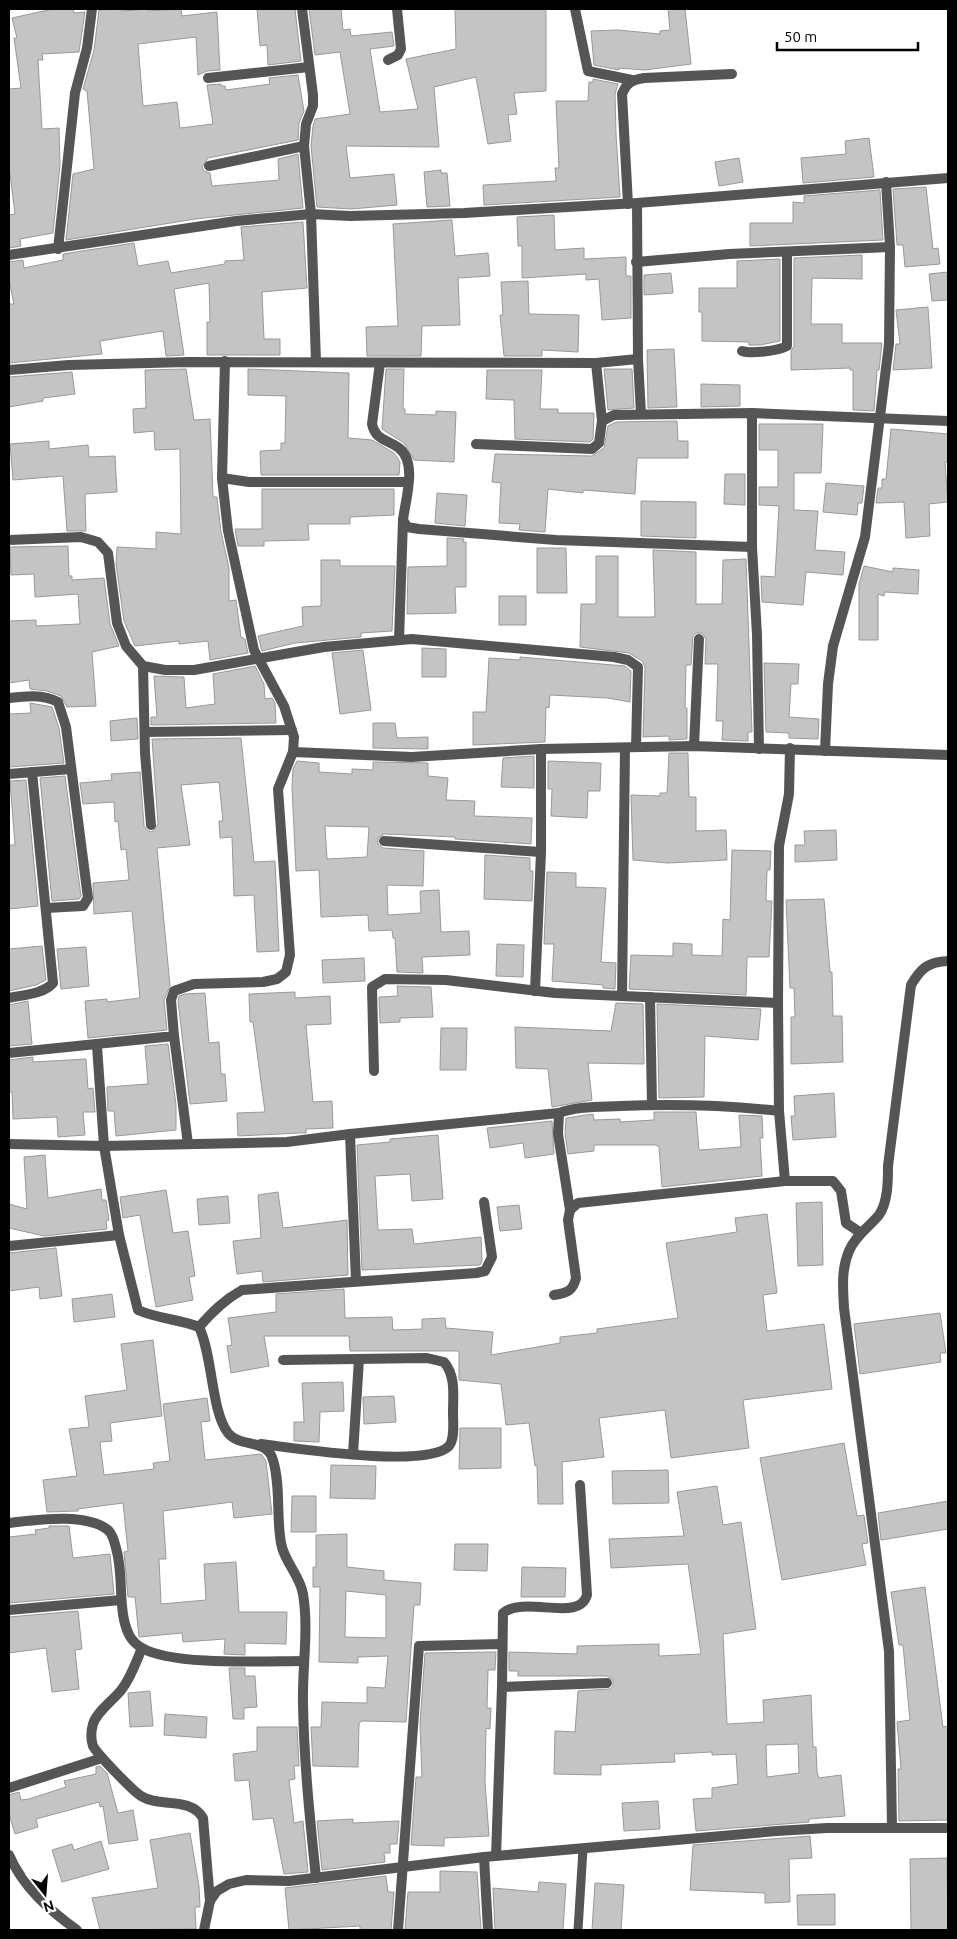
<svg xmlns="http://www.w3.org/2000/svg" width="957" height="1939" viewBox="0 0 957 1939" font-family="Ubuntu,sans-serif">
<style>
.building{fill:#c4c4c4;stroke:#999;fill-rule:evenodd}
.lines{fill:none;stroke-linecap:round;stroke-linejoin:round}
.lane{stroke:#555;stroke-width:9}
.street{stroke:#555;stroke-width:10}
</style>
<rect width="100%" height="100%" fill="#fff"/>
<g class="building">
<path d="M53,9H73L74,13L85,12L79,52L42,54L43,60H38L42,129L59,128L60,165L53,233L20,239L21,246L9,248V215L15,214L9,166V89L21,88L14,38H17L12,18Z"/>
<path d="M113,9H122V11L148,9V11L181,9L182,16L217,12L220,70L207,71L198,75L196,37L138,44L143,106L177,102L180,128L213,124L207,85L221,84V86H225L226,90L270,84L269,78L298,75L304,111L299,123L298,140L208,158L202,167L204,171L210,173L212,186L279,180L278,159L298,154L303,208L195,219L66,240L73,174L94,169L87,91L83,89L94,50L99,10Z"/>
<path d="M257,9H295L301,61L268,65L267,45L260,46Z"/>
<path d="M309,9H341L343,30L350,29L351,36L392,32L394,46L370,49L380,112L418,109L406,59L456,49L455,9H546V91L514,93L517,114L508,115L511,141L488,144L476,77L434,87L439,147L346,146L350,178L394,174L397,205L351,209L317,207L311,146L313,126L315,119L350,114L340,52L315,55Z"/>
<path d="M668,9H685L691,64L645,70L619,68V70L594,65L591,31L618,30L660,34V31L670,30Z"/>
<path d="M593,79L618,84L615,94L616,134L620,197L484,205L483,185L556,181L555,168H559L556,101H588L589,82H593Z"/>
<path d="M869,138L874,177L803,183L801,158L846,154L845,141Z"/>
<path d="M739,158L743,182L719,186L715,162Z"/>
<path d="M441,170V173H447L450,206L427,207L424,172Z"/>
<path d="M926,187L933,249L938,248L940,264L905,267L903,245H897L893,189Z"/>
<path d="M880,190L883,240L750,246V223H793V202L804,203V196Z"/>
<path d="M554,215L555,250L584,248V259L626,257V276H631V318L602,320L599,279L586,280V274L522,278V246H518L517,217Z"/>
<path d="M452,220L455,256L488,253L490,276L458,278L460,325L422,326L421,356H367L366,327L398,326L393,224Z"/>
<path d="M303,222L307,288L262,292L264,339H280V355H207V322H210L209,283L174,289L184,355L166,356L163,331L100,341L102,354L9,363V304H14L9,280V262L23,260L24,268L63,260V254L134,243L138,266L168,261L171,273L225,264V261L244,260L241,227Z"/>
<path d="M862,255V279L812,278L811,324H842V343H882L879,370H877L874,411L853,410V370H850V368L791,370V351L794,346V258Z"/>
<path d="M780,259V341L760,345H749V342L702,341V312H699V288H737V261Z"/>
<path d="M948,272V300L932,301L929,274Z"/>
<path d="M671,273L673,293L644,295V275Z"/>
<path d="M528,281L529,314L579,315L578,352L542,350V356H504L500,315H503L501,282Z"/>
<path d="M928,307L932,368L893,370L896,344H900L896,310Z"/>
<path d="M674,349L677,407L648,408L647,350Z"/>
<path d="M186,369L194,420L210,419L213,497H217L221,532L229,568V601L236,600L241,637L245,639L248,653L210,660L208,641L179,644V641L135,646L124,621L116,564L117,547L156,549V532L181,534L180,449L155,450L154,431L134,433L133,409L146,408L145,370Z"/>
<path d="M248,369L349,373L348,438L372,440L394,453L400,462L399,475H261L260,451L281,450V443H285L286,396L248,395Z"/>
<path d="M386,369H404L403,409H405V414L436,415V411L456,412L454,462L414,460L404,443L382,429Z"/>
<path d="M604,369H632L634,408L608,410Z"/>
<path d="M487,370H542L540,409H558V413H594L593,439L590,442L515,439L514,400L486,399Z"/>
<path d="M72,372L75,394L43,398V401L9,407V377Z"/>
<path d="M701,384L740,385V406L701,407Z"/>
<path d="M677,421L678,441H688V458H637L635,494L583,490V493L548,489L545,532L519,530L520,524L499,523L501,483L492,482L495,454L592,456L604,448L608,426L616,422Z"/>
<path d="M759,424H823L821,473H794V510L818,511L815,550L845,552L843,575L806,572L803,605L762,602L761,576L775,577L779,506L759,505V487H778V450H759Z"/>
<path d="M891,429L948,434V462H945L948,502L929,504L930,536L906,538L904,502L876,503L878,488H882V479H886Z"/>
<path d="M49,441V449L88,445L89,457L115,456L117,492L85,494L86,531H67L63,476L13,480L10,444Z"/>
<path d="M725,474H745V505L724,504Z"/>
<path d="M826,483L864,486L862,503H858L857,515L823,512Z"/>
<path d="M262,489H394V515L350,517V524H308L309,540L264,541V546H238L235,529H262Z"/>
<path d="M437,493L467,495L465,526L435,523Z"/>
<path d="M641,501L696,502V538L641,536Z"/>
<path d="M447,538L464,539L463,542H466V587H455L456,613L407,614L408,567L447,566Z"/>
<path d="M68,546L69,576H72V580L104,578L110,624L119,646L92,652L96,706L67,707L61,696L47,691L30,689L29,680L9,683V621L36,620V626L80,624L78,594L35,597L34,574L11,575L10,547Z"/>
<path d="M537,548H566L567,593H537Z"/>
<path d="M653,550L696,552V604H722L723,560L746,559L752,732H748V741L722,740L723,721H716L718,664H705L706,639L702,633H696L693,636L691,665H686L685,708H687V739L669,740V736L643,737L645,667L642,661L629,653L580,647L581,604H596V556H618V617H655Z"/>
<path d="M321,560H340V566H395L392,631L361,633V637L295,643L262,651L258,636L303,626L302,607L321,606Z"/>
<path d="M864,566L893,572V568L919,570L918,594L885,592L884,596L878,594V640H859V584Z"/>
<rect x="499" y="596" width="27" height="29"/>
<path d="M422,648L446,649V677H422Z"/>
<path d="M363,650L371,710L340,714L332,653Z"/>
<path d="M520,657L625,666L631,671L630,702L608,698L550,695L549,708L546,707L545,742L473,745V712H486L489,658L520,660Z"/>
<path d="M764,663L799,664L798,684H791L789,717L819,719L818,739L789,738V733L766,732Z"/>
<path d="M255,666L264,684L265,699L272,698L275,703L276,723L151,725V717H157L154,676L184,677L186,708L215,704L213,674Z"/>
<path d="M30,703L52,707L59,728L64,763L9,767V714L31,713Z"/>
<path d="M137,718L138,739L111,741L110,721Z"/>
<path d="M373,723H395L397,738L428,737V749L373,748Z"/>
<path d="M241,738L254,862L275,861L279,951L257,952L254,895L234,896L232,837L220,838L219,821H223L219,782L181,785L190,845L157,848L170,986L164,1000L167,1030L88,1038L85,1001L107,999V1002L140,998L132,911L94,914L93,883L129,880L126,849L121,850L118,821L115,822L114,802L83,804L80,783L112,780L111,774L140,772L144,826L148,831L152,832L158,824L152,739Z"/>
<path d="M669,753H688L689,797H696V831L726,830L727,860L668,863L633,860L631,795L660,796V793H667Z"/>
<path d="M534,756V788L501,787L503,758Z"/>
<path d="M297,761L319,763V772L352,774V769L373,770V762L428,763V776L448,778L446,800L475,801L474,816L532,818L531,844L455,839V837L384,834L378,838V844L383,848L424,851L423,886L387,885L388,915L421,913L420,891L439,890L441,932L469,931L470,955L422,957L423,973L397,972L395,938H393L392,930L369,931L368,915L321,917L319,870L296,871L292,787L293,769ZM325,826L369,827L367,857L327,859Z"/>
<path d="M548,761L601,763L600,791H588L587,818L551,816L552,789H548Z"/>
<path d="M65,776L81,896L79,899L52,901L40,778Z"/>
<path d="M26,780L38,906L9,909V845H15L10,781Z"/>
<path d="M836,830L837,860L795,862V845H805L804,831Z"/>
<path d="M732,850L771,851L770,870H767L766,901H772L769,957H747L746,995L629,989L631,955L673,956V943L692,944V955L722,956L723,919L730,920Z"/>
<path d="M485,855L530,858V871H533L532,901L484,899Z"/>
<path d="M547,872L576,873V887L606,888L601,962L616,963L615,989L603,988V985L552,981L554,944H544Z"/>
<path d="M824,899L830,972H832L833,1016H842L843,1062L791,1064V1017H795L794,988H790L786,900Z"/>
<path d="M497,944L524,945L523,977L496,976Z"/>
<path d="M42,946L46,980L36,985L9,991V949Z"/>
<path d="M86,947L89,986L61,989L57,949Z"/>
<path d="M364,958L365,981L323,983L322,960Z"/>
<path d="M397,986L431,987L433,1017L400,1018V1022L380,1023L379,997L398,996Z"/>
<path d="M295,992V998L330,996L331,1024L306,1025L313,1102L332,1101L333,1128L306,1129V1133H300L238,1136L237,1113L265,1112L253,1022H250L249,994Z"/>
<path d="M205,993L209,1043L219,1042L221,1074H225L227,1101L190,1104L178,1001L179,996L185,994Z"/>
<path d="M28,1001L32,1044L9,1046V1005Z"/>
<path d="M616,1003L643,1004L644,1064L588,1063L592,1100L552,1107L548,1069L516,1068L515,1027L611,1031Z"/>
<path d="M657,1004L761,1009L758,1040L705,1036L704,1097L659,1098Z"/>
<path d="M441,1028H467L466,1070H440Z"/>
<path d="M168,1044L176,1105V1130L116,1136L114,1111H108L107,1087L148,1084L145,1046Z"/>
<path d="M33,1057V1062L86,1059L88,1089L93,1088L95,1112H83L85,1135L58,1137L57,1117L13,1119L12,1092H9V1060Z"/>
<path d="M834,1093L836,1137L793,1140L791,1116H795L794,1096Z"/>
<path d="M654,1112H696L699,1150L741,1147L739,1115L762,1116L763,1138H760L762,1176L662,1187L659,1147L656,1145H594V1151L568,1154L565,1134L566,1118L593,1114L594,1120L620,1119V1122L654,1120Z"/>
<path d="M552,1121L554,1154L525,1158L523,1143L490,1148L487,1128Z"/>
<path d="M438,1135L443,1199L412,1201L410,1174L375,1176L378,1230L412,1229L414,1244L481,1237L482,1261L480,1265L362,1270L357,1145L390,1142V1139Z"/>
<path d="M45,1155L48,1198L101,1189L102,1200H106L109,1220L106,1221L107,1229L44,1236L9,1228V1204L27,1209L24,1157Z"/>
<path d="M166,1190L173,1233L188,1231L195,1276L189,1277L193,1300L156,1307L140,1215L123,1218L120,1197Z"/>
<path d="M278,1192L283,1228L347,1220L348,1275L263,1282L262,1271L237,1274L233,1241L261,1238L258,1195Z"/>
<path d="M228,1196L230,1223L199,1225L197,1199Z"/>
<path d="M822,1202L823,1265L798,1266L796,1203Z"/>
<path d="M519,1205L522,1229L500,1231L497,1207Z"/>
<path d="M767,1214L777,1293L763,1295L767,1331L824,1324L832,1389L743,1400L749,1448L671,1458L665,1410L599,1418L604,1457L562,1462L563,1504H538L537,1465L535,1466L529,1423L506,1425L501,1384L459,1380V1351H350L349,1336H264L269,1366L231,1373L227,1346L232,1345L228,1318L276,1312V1294L344,1289L345,1318L392,1317L393,1330L422,1329V1319L445,1318L446,1328L493,1332L491,1355L560,1343V1337L597,1333V1329L678,1318L666,1243L737,1232L735,1218Z"/>
<path d="M56,1248L62,1296L40,1299L39,1287L9,1291V1253Z"/>
<path d="M112,1294L115,1317L74,1322L72,1299Z"/>
<path d="M940,1313L946,1353H940L941,1362L860,1374L854,1324Z"/>
<path d="M153,1340L162,1416L110,1423L112,1441L100,1442L104,1475L154,1469L153,1463L170,1461L163,1404L207,1398L210,1421L201,1422L205,1460L261,1454L266,1461L272,1514L234,1518L232,1502L163,1511L166,1559H159L161,1604L206,1600L204,1564L236,1562L239,1612H287L286,1644L245,1643V1655L224,1654L225,1639L183,1642L182,1633L139,1637L135,1597H128L124,1552L128,1551L123,1503L78,1509V1511L47,1512L43,1480L77,1476L69,1429L89,1427L85,1396L127,1390L121,1344Z"/>
<path d="M343,1382L344,1411L320,1412L319,1442L294,1441V1422H304L302,1383Z"/>
<path d="M394,1396L396,1422L364,1424L363,1397Z"/>
<path d="M460,1428H501V1468L459,1469Z"/>
<path d="M844,1443L857,1516L864,1515L868,1543L862,1544L866,1565L782,1580L760,1458Z"/>
<path d="M331,1465L376,1466L375,1499L330,1498Z"/>
<path d="M668,1470L669,1503L613,1504L612,1471Z"/>
<path d="M717,1486L723,1525L741,1522L756,1629L723,1634L727,1724L764,1722L763,1700L811,1695L813,1747H816L817,1772L819,1778L841,1775L845,1816L809,1819V1822L696,1831L693,1799L712,1798V1788L738,1784L736,1754L712,1755V1752L674,1754L675,1762L601,1765V1775L554,1774L555,1731L575,1732L578,1691L610,1689L613,1686V1680L607,1676H518V1671H509V1652L577,1654V1646L659,1644V1656L701,1654L688,1564L611,1568L609,1539L684,1536L677,1492ZM798,1744L799,1773L767,1777L766,1745Z"/>
<path d="M292,1496H316V1532H291Z"/>
<path d="M948,1501V1529L881,1540L878,1513Z"/>
<path d="M49,1526H69L73,1558L110,1554L114,1594L9,1603V1537L36,1534L35,1530L49,1528Z"/>
<path d="M347,1534V1567L384,1571V1580L421,1583L420,1605H414L406,1722L361,1721L359,1724L358,1767L313,1766L311,1727H321L322,1702L367,1703V1687L385,1688L388,1656L358,1657V1663L319,1662L320,1587H313V1567H316V1535ZM346,1591L386,1595V1638L345,1637Z"/>
<path d="M455,1544H488L487,1571L454,1570Z"/>
<path d="M522,1567L566,1568L565,1597H521Z"/>
<path d="M925,1587L943,1727L948,1726V1820L899,1821L898,1769H901L897,1722L910,1720L903,1645H899L891,1592Z"/>
<path d="M78,1611L82,1649L75,1650L79,1689L52,1692L46,1648L9,1653V1617Z"/>
<path d="M496,1652L495,1670H488L487,1708H491L490,1729L486,1728L485,1782L489,1836L444,1838V1846L411,1845L416,1777H422L420,1723L425,1653Z"/>
<path d="M229,1668H245V1676H255L257,1707L244,1708V1719H233Z"/>
<path d="M150,1691L153,1726L130,1727L128,1693Z"/>
<path d="M165,1714L207,1717L206,1738L164,1735Z"/>
<path d="M257,1727H297L299,1766H294L295,1779L289,1780L294,1823L303,1821L308,1872L284,1874L273,1818L253,1820L249,1780L235,1781L233,1754L257,1751Z"/>
<path d="M100,1766L107,1773L118,1813L133,1810L138,1840L109,1844L103,1806L100,1807L99,1802L36,1819L38,1827L15,1834L9,1814V1795L19,1792L21,1800L29,1799L66,1787L64,1781L96,1774V1767Z"/>
<path d="M658,1801L660,1829L624,1831L622,1803Z"/>
<path d="M353,1819V1823L399,1821L397,1844H390V1853H384L385,1862L322,1870L317,1821Z"/>
<path d="M190,1833L199,1886L200,1907H195L196,1929L100,1930L92,1898L158,1888L150,1840Z"/>
<path d="M810,1836L812,1858L789,1859L790,1902L765,1903V1893L690,1890L693,1845Z"/>
<path d="M101,1841L109,1869L62,1882L52,1850L72,1844L74,1850Z"/>
<path d="M947,1858L948,1930H911L910,1859Z"/>
<path d="M440,1871L477,1872L481,1930H405L408,1892H440Z"/>
<path d="M386,1876L388,1892H394L391,1930H360V1926L289,1930L285,1888Z"/>
<path d="M539,1882L566,1884L563,1930H495L493,1888L538,1892Z"/>
<path d="M595,1883L624,1885L621,1930H592Z"/>
<path d="M835,1894V1925H798L797,1895Z"/>
</g>
<g class="lines">
<path class="lane" d="M578,1930L583,1849"/>
<g class="street">
<path d="M302,9L313,95V106L306,124L304,146L311,214L316,362"/>
<path d="M575,9L588,71L632,80"/>
<path d="M388,60L398,55L401,49L397,9"/>
<path d="M208,78L309,67"/>
<path d="M209,166L304,146"/>
<path d="M637,203L638,359L641,414"/>
<path d="M628,204L622,94C627,82 632,80 644,78L732,74"/>
<path d="M58,249L75,93L87,48L92,9"/>
<path d="M9,255L236,221L311,214L350,216L464,213L637,203L948,178"/>
<path d="M636,262L729,254L890,247"/>
<path d="M742,351C751,354 778,351 787,346V252"/>
<path d="M380,363L372,424C376,441 387,439 399,448C418,463 405,501 403,520L407,527L419,529L556,540L752,547V413"/>
<path d="M596,363L602,421"/>
<path d="M9,370L69,365L188,362L596,363L638,359"/>
<path d="M476,444L592,449L599,443L602,421L614,415L752,413L948,421"/>
<path d="M222,478L249,482H408"/>
<path d="M9,540L81,537L98,542L108,553L117,623L126,646L143,666L165,670H194L324,647L412,639L614,657L628,660L638,667L636,747"/>
<path d="M752,547L757,635L759,749"/>
<path d="M399,640L403,520"/>
<path d="M143,666L145,753L151,825"/>
<path d="M9,698C26,696 42,694 58,702L66,727L88,898L83,906L46,908"/>
<path d="M145,732L292,730"/>
<path d="M694,746L699,639"/>
<path d="M825,751L828,684L833,646L865,537L889,344L890,247L886,182"/>
<path d="M293,752L412,757L541,749L694,746L948,755"/>
<path d="M9,774L71,769"/>
<path d="M384,841L541,852"/>
<path d="M535,991L541,852V749"/>
<path d="M622,996L625,748"/>
<path d="M650,997L652,1105"/>
<path d="M9,998C22,995 44,994 53,983L32,772"/>
<path d="M174,1036L188,1144"/>
<path d="M97,1046L104,1146L119,1235L138,1310C158,1319 179,1319 199,1327C213,1356 211,1411 228,1433C240,1448 267,1438 273,1460C281,1487 276,1515 281,1543C284,1562 300,1575 303,1594C309,1630 302,1668 303,1704C304,1762 310,1820 316,1878"/>
<path d="M9,1053L174,1036L171,1000L174,991L194,984L263,982L277,979L286,972L290,955L278,789L293,752L294,737L284,706L254,650L228,531L222,478L225,361"/>
<path d="M374,1071L372,987L385,979L446,980L555,993L778,1003"/>
<path d="M350,1134L356,1281"/>
<path d="M9,1144L104,1146L287,1142L350,1134L559,1113"/>
<path d="M785,1181L779,1111L778,1003L779,846L789,794L790,748"/>
<path d="M570,1210L558,1134L559,1113C578,1106 600,1107 620,1106C674,1104 725,1105 779,1111"/>
<path d="M9,1246L119,1235"/>
<path d="M554,1295C567,1293 573,1291 576,1278L568,1220L570,1210L578,1203L785,1181H833L841,1191L846,1223L861,1233"/>
<path d="M199,1327C212,1312 224,1300 242,1290L476,1273L485,1271L492,1257L484,1202"/>
<path d="M261,1444C294,1448 427,1469 449,1446C455,1439 453,1422 453,1413C453,1395 456,1376 444,1362L427,1358L283,1360"/>
<path d="M353,1454L359,1359"/>
<path d="M9,1523C35,1520 88,1512 109,1531C112,1534 115,1544 116,1548C123,1571 119,1597 124,1620C127,1632 130,1641 142,1648C173,1666 265,1661 304,1661"/>
<path d="M9,1610L121,1600"/>
<path d="M142,1648C136,1662 131,1677 122,1689C114,1700 97,1711 93,1724C91,1731 91,1740 93,1746C97,1754 133,1791 141,1796C160,1808 190,1796 203,1818L210,1901"/>
<path d="M502,1687L503,1613C525,1595 579,1623 587,1595L580,1485"/>
<path d="M9,1788L102,1758"/>
<path d="M892,1828L889,1651L844,1308C843,1288 841,1270 849,1251C855,1236 869,1227 879,1215C888,1202 888,1181 888,1166L911,985C921,968 928,962 948,961"/>
<path d="M9,1855C23,1887 49,1910 77,1930"/>
<path d="M496,1856L502,1687L607,1683"/>
<path d="M484,1857L488,1930"/>
<path d="M204,1930L210,1901L217,1891L229,1884L246,1880L289,1881L484,1857L777,1831L827,1828H948"/>
<path d="M398,1930L419,1646L502,1644"/>
</g>
</g>
<rect width="957" height="1939" fill="none" stroke="#000000" stroke-width="20"/>
<g transform="translate(45 1894) rotate(163)" stroke="#ffffff" stroke-width="4" paint-order="stroke">
<path d="M0-4L9 19L0 12L-9 19Z" fill="#000000"/>
<text y="-8" font-size="14" font-weight="bold" text-anchor="middle" fill="#000000">N</text>
</g>
<path d="M777 42v8h141v-8" fill="none" stroke="#000000" stroke-width="2.5"/>
<text x="784" y="42" font-size="15" fill="#000000" stroke="#ffffff" stroke-width="4" paint-order="stroke">50 m</text>
</svg>
